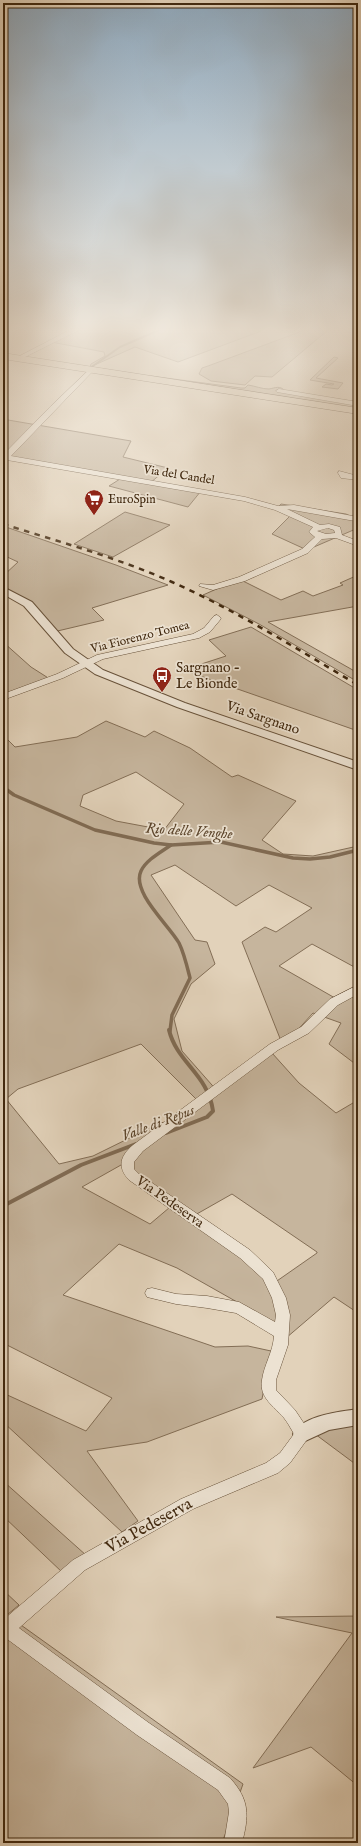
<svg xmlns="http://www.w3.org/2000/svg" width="361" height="1846" viewBox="0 0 361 1846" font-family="'IM FELL English',serif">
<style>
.green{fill:#c6b59d;stroke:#836e56;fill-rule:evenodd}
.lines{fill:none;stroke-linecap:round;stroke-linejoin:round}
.stream-far2{stroke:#806b53;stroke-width:2}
.stream-far1{stroke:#806b53;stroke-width:3.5}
.stream{stroke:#806b53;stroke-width:4}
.minor-casing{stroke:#68523a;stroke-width:1}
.tertiary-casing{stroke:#68523a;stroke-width:2}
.primary-casing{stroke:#40280f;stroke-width:1}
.minor{fill:#ece2d2;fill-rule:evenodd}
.tertiary{fill:#ece2d2;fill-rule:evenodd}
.primary{fill:#e2d2ba;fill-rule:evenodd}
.rail{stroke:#40280f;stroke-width:2.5;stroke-dasharray:5.5 5.5;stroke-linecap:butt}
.labels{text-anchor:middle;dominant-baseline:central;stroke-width:3.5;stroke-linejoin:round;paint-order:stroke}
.far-street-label{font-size:12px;fill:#40280f;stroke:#ece2d2}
.far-poi-label{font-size:12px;fill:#40280f;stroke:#ece2d2;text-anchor:start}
.poi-label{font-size:14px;fill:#40280f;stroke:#ece2d2;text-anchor:start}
.street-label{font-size:14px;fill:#40280f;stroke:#ece2d2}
.water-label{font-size:15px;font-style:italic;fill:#5b442b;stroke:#ece2d2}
.near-street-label{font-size:17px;fill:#40280f;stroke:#ece2d2}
</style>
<rect width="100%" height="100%" fill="#e2d2ba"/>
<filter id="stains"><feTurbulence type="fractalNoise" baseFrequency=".005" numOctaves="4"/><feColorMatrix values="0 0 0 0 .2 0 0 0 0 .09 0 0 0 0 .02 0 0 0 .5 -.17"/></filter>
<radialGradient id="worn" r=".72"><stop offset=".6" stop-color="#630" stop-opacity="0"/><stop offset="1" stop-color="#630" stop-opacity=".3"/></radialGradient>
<g class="green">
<path d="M74,330H264L178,362L135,347L90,367L91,364L105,356L104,352L51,342Z"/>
<path d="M305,330H328L272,377L255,376L245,385L211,381L199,374L202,368L208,366Z"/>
<path d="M334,357L338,358L316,378L343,383L338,389L322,387L326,384L332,385L334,384L310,380Z"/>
<path d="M151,376L241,388H245L248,385C255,386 262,389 269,389C275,388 280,385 285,391L358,402V413L144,380Z"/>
<path d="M8,420L131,441L123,457L168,468L150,483L201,491L188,507L109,486L120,479L3,458V424Z"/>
<path d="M281,504L346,514L358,520V528L307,550L272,534L293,513L278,507Z"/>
<path d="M125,512L170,525L113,557L74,544Z"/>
<path d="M3,526L116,565L168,585L92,608L104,620L49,633L12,592L3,588V576L18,562L3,555Z"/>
<path d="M358,575V606L268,622L358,673V682L259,624L203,595L239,579L281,600L303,591L313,596L343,585L340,583Z"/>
<path d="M251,627L358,690V731L183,670L226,656L209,640Z"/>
<path d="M3,642L31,667L53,681L3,698Z"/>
<path d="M106,721L145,737L154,731L190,748L232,777L238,775L296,801L262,840L283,854L313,856L358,846V969L312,944L279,966L335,998L358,989V1066L329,1044L341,1023L313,1013L283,1046L242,942L265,927L276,932L312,908L269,885L236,906L175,865L151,875L195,940L207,942L215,964L191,984L174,1019L182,1051L219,1093L272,1053L299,1083L336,1113L358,1100V1313L334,1297L286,1338L237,1302L177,1268L119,1244L63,1295L215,1347L248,1346L271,1351L262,1399L147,1442L87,1451L138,1521L122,1532L3,1422V1393L86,1431L112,1398L3,1343V735L15,747L77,737ZM136,772L184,804L164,830L116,821L80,806L83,795ZM141,1044L202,1105L186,1118L160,1123L93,1156L59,1164L6,1099L18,1089ZM121,1165L176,1202L150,1224L82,1187ZM232,1194L317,1252V1253L274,1283L195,1215Z"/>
<path d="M358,1415V1466L315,1434Z"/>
<path d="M3,1481L87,1556L63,1573L3,1516Z"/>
<path d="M3,1590L19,1605L7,1615L243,1784L222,1843H3Z"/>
<path d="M358,1616V1786L311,1747L253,1768L352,1633L276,1617Z"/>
</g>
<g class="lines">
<path class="stream-far2" d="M90,368L120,347L159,330"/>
<g class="stream-far1">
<path d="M3,787L14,795L95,830L154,843L171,845L221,842L293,858L310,859L330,857L358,850"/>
<path d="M170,1031L172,1015L190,978C187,966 184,953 179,943C169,925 131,892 141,871C146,860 161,852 171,845"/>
</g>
<g class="stream">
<path d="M166,1133L207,1117L213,1111C208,1074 177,1063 169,1030"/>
<path d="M3,1206L81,1165L136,1144"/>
</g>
<g class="minor-casing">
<g id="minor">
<path d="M70,330H79L21,359L16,358Z"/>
<path d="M91,368L93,369V371L11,456L245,497L278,506L294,505L358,517V521H355L287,509L320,525L329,524L340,527L342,535L358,541V546L336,538L322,539L308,553L245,581L213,590L199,586L200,584L213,585L239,577L302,549L315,537L309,532L313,527L275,510L244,501L7,460L3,462V455L50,407ZM328,528L334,530L335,533L326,534L317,531Z"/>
<path d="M279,389L358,402V406L277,392L276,391Z"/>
<path d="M339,471L358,476V480L341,478L338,473Z"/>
<path d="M217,615L221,618L220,620L210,632L199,638L103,659L63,678L3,700V694L57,674L97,655L193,634L204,628L214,616Z"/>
<path d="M358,985V994L338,1005L309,1033L278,1050L143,1151L134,1162V1169L139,1174L250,1250L273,1272L286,1298L290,1315L288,1345L276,1380V1390L295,1410L311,1434L290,1463L278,1473L193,1509L85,1570L19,1628L149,1723L230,1778C250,1800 249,1816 242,1843H224L229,1812L228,1804L218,1790L137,1735L3,1636V1620L73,1560L181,1499L266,1463L280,1453L294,1434C291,1429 288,1423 284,1418C274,1406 259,1398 262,1380C264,1365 273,1352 274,1336L236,1313L207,1308L176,1304L147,1297L145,1293L147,1289L152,1288L176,1294L207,1296L239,1302L275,1322L276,1315L272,1298L263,1279L240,1258L129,1180C117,1167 120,1156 133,1145L270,1044L301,1027L330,999Z"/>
</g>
</g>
<g class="tertiary-casing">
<g id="tertiary">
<path d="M3,587L32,602L73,649L103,670L185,703L358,762V770L177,707L95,674L65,653L24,606L3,594Z"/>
<path d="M358,1409V1425L329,1430L303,1442L296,1440L293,1434C303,1415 339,1412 358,1409Z"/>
</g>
</g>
<g class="primary-casing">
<path id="primary" d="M3,353L358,408V414L3,359Z"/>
</g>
<use href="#minor" class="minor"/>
<use href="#tertiary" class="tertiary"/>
<use href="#primary" class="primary"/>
<path class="rail" d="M3,524C60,542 118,558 172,582C237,611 297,649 358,685"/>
</g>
<linearGradient id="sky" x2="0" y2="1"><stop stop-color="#8fa9be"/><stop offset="0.56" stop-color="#f2ebe0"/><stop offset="1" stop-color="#f2ebe0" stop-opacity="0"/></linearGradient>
<rect width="361" height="589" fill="url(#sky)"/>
<defs>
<g id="supermarket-pin" transform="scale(1)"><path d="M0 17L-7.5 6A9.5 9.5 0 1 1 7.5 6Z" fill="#8f2418" stroke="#ece2d2"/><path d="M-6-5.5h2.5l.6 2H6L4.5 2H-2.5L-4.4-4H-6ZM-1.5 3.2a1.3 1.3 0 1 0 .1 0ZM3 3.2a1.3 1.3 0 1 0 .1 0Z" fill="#fff"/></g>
<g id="bus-pin" transform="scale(1)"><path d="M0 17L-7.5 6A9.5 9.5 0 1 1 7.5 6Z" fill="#8f2418" stroke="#ece2d2"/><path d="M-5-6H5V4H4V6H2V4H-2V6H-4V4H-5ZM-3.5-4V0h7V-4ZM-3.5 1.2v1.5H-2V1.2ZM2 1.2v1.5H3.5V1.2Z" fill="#fff"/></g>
</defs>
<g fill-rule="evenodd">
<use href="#supermarket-pin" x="94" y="499"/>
<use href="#bus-pin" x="162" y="676"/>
</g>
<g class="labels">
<g class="far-street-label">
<text transform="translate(179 475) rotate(9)">Via del Candel</text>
<text transform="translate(140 637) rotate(-14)">Via Fiorenzo Tomea</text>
</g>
<g class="far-poi-label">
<text x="108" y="499">EuroSpin</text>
</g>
<g class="poi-label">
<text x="176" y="668">Sargnano -<tspan x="176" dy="16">Le Bionde</tspan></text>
</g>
<g class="street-label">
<text transform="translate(263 718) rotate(19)">Via Sargnano</text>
<text transform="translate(170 1202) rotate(35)">Via Pedeserva</text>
</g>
<g class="water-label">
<text transform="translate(189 831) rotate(4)">Rio delle Venghe</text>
<text transform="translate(158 1123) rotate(-21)">Valle di Repus</text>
</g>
<g class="near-street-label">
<text transform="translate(149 1526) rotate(-29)">Via Pedeserva</text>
</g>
</g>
<rect width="361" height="1846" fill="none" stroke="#e2d2ba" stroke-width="16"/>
<rect x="4" y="4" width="353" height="1838" fill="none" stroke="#40280f" stroke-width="2"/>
<rect x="8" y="8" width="345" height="1830" fill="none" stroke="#40280f"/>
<rect width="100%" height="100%" filter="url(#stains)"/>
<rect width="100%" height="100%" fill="url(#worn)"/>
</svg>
